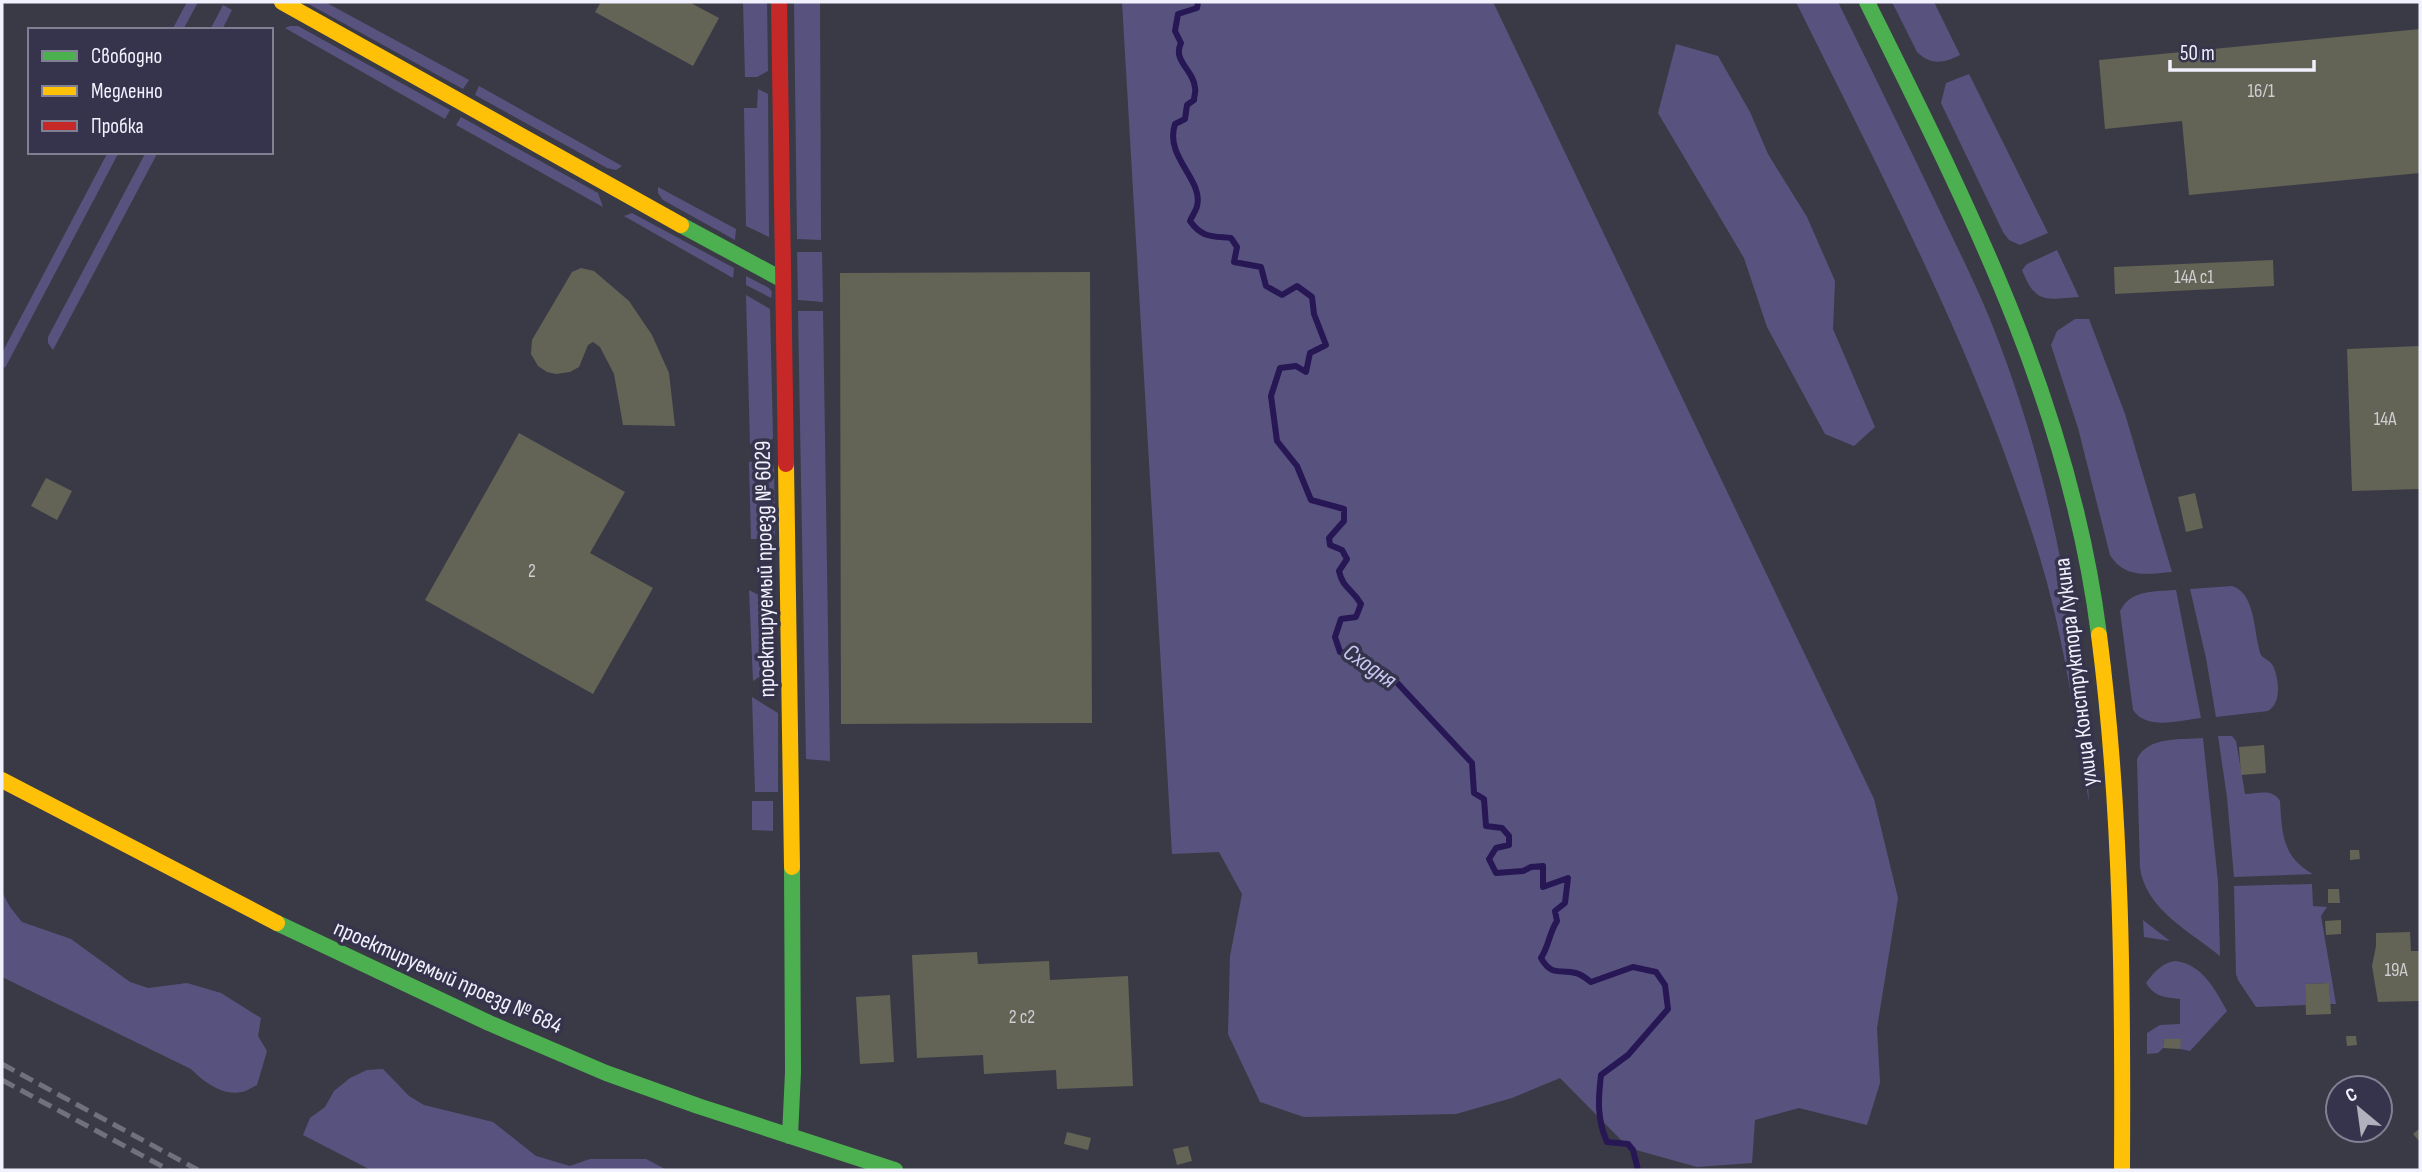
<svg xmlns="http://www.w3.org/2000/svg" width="2422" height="1172" viewBox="0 0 2422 1172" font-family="'Sofia Sans Condensed',sans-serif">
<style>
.green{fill:#57537e}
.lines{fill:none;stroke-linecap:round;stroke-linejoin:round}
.stream{stroke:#271755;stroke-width:6}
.building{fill:#636356}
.fast{stroke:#4caf50;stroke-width:16}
.slow{stroke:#ffc107;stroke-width:16}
.jam{stroke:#c62828;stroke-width:16}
.rail{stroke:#71707d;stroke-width:5;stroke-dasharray:14 7;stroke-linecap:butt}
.labels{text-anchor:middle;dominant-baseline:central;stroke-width:7;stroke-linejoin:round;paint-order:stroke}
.number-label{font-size:19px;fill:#ceced3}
.street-label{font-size:23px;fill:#f1f1fd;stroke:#36344c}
.water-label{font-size:24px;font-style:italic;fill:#c9c7f1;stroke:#36344c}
</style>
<rect width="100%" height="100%" fill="#3a3a46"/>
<g class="green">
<path d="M187,2H198L183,30H172Z"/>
<path d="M305,2H325L469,80L463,89Z"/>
<path d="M743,2H767L768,71L757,77H745Z"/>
<path d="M794,2H820L821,240L797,239Z"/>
<path d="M1122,2H1493L1874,799L1898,898L1877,1028L1880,1083L1867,1125L1799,1108L1755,1120L1752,1163L1697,1167L1629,1148L1560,1078L1512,1098L1456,1114L1304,1117L1260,1102L1228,1034L1230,956L1242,894L1219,852L1172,854Z"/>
<path d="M1796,2H1838C1870,67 1902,132 1933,197C1952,237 1972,276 1989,317C2052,472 2081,636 2089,802C2075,721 2064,637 2040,558C1981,363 1886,184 1796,2Z"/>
<path d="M1892,2H1934L1960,55C1943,63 1932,66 1917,52Z"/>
<path d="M223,5L232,10L222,30H210Z"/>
<path d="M290,26H298L450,110L445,119L285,28Z"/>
<path d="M1676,44L1718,56L1750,112L1768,154L1807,217L1835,281L1833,329L1875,427L1854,446L1825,434L1767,327L1744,258L1658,113Z"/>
<path d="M1969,74L2048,233L2020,245L2009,240L2003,232L1941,103L1946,83Z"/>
<path d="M479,86L622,166L616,170L607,168L475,95Z"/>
<path d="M758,89L768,94L769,237L746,226L744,108H757Z"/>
<path d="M461,117L598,193L603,207L456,125Z"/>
<path d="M108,152H119L5,368L2,366V353Z"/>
<path d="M146,152H158L53,350L48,343V337Z"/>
<path d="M658,187L736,229L735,240L663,200L658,193Z"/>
<path d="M632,213L734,268L733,278L624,216Z"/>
<path d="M2057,250L2079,297C2046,299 2036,305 2022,270L2027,264Z"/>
<path d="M797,252H822L823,302L798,300Z"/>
<path d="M746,276L769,288L772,292L771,298L746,285Z"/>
<path d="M746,295L770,309L773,438L768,443L750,444Z"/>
<path d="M798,311H823L830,761L806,759Z"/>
<path d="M2075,319H2089L2125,414L2172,572C2148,574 2125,579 2110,555L2078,428L2051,345L2057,331Z"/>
<path d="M768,461L774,464L775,539H751L749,462Z"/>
<path d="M2232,586C2253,592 2254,625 2258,644C2258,644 2260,654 2261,655C2264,659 2270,660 2273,666C2279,679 2282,703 2268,711L2216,717L2206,658L2190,589Z"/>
<path d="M749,590L775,604L776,666L753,681Z"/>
<path d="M2176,590L2201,718C2180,720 2147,731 2133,710L2120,611C2131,589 2155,592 2176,590Z"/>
<path d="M752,697L778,713V792H755Z"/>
<path d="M2218,736H2232L2236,741L2245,794C2257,794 2272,788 2280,801C2282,833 2282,857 2313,874L2234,877L2227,797Z"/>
<path d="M2203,738L2218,882L2220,956C2191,932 2146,910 2140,868L2137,759C2148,736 2181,740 2203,738Z"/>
<path d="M752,801H773V831L752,830Z"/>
<path d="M2312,884L2313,906L2327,907L2321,916L2336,1004H2330L2329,983L2305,984L2306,1005L2256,1007L2238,980L2236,974L2234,886Z"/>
<path d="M2,892L10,907L22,922L71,939L130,982L148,988L187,983L221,993L261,1018L258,1036L267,1051L257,1085C252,1087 246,1092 241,1092C222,1096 203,1081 191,1069L2,977Z"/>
<path d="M2143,920L2170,941L2144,937Z"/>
<path d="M2175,961C2202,964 2215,989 2227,1011L2190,1051L2180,1049V1039H2164L2163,1048L2158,1053L2147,1054V1033L2160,1025L2180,1024V999C2164,997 2155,997 2146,983C2154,972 2162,963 2175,961Z"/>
<path d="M383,1069L409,1096L424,1105L493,1122L536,1156L570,1166L590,1159H646L667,1170H371L303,1135L310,1118L325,1107L334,1091L350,1078L367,1070Z"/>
</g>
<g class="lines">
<path class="stream" d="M1198,2L1197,8L1178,14L1175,31L1181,43C1172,61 1194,70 1195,88C1196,92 1194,96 1194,100L1187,105L1185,119L1175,124C1164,157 1204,180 1197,206C1196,211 1192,216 1190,221C1202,238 1212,236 1231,238L1237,247L1234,262L1261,267L1266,286L1282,295L1297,286L1312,297L1314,314L1326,345L1310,353L1306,372L1296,366L1280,368L1271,396L1277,441L1297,466L1311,500L1344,509V521L1329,538L1330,545L1342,550L1347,559L1339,571C1343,589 1352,588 1361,604L1356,617L1341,619L1335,637L1340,652L1357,656L1388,673L1472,763L1474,793L1484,799L1486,826L1502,828L1509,836V845L1496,848L1489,859L1496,873L1523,871L1531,867L1543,866V887L1568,878L1565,903L1555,911L1557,921C1549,933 1549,946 1541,958C1552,977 1559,969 1576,973C1581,974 1587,979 1591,982L1633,967L1656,972L1665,985L1668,1009L1628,1055L1601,1075C1598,1100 1597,1119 1607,1142L1628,1144L1633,1150L1638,1170"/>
</g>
<g class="building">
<path d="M601,2H689L719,18L693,66L595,12Z"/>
<path d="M2420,29V173L2189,195L2182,121L2105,129L2099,60Z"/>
<path d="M2273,260L2274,286L2115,294L2114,267Z"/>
<path d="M581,268L594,271L629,301L652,335L669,373L675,426L623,425L614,374L600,347L593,342L588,345L579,367L570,372L556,374L547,372L538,366L531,354L532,340L572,272Z"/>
<path d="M1090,272L1092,723L841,724L840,273Z"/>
<path d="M2420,346V489L2352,491L2347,349Z"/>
<path d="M519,433L625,492L590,553L653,588L593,694L425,600Z"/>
<path d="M46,478L72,491L57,520L31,506Z"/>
<path d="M2195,493L2203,528L2186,532L2178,497Z"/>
<path d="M2264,745L2266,773L2241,775L2239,747Z"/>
<path d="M2350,850H2359L2360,859L2350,860Z"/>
<path d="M2328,889H2339L2340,903H2328Z"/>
<path d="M2341,920V934L2326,935L2325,921Z"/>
<path d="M2410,932L2411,951H2420V1001L2378,1002L2372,966L2376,946V933Z"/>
<path d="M977,952L978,964L1049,961L1050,980L1128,976L1133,1086L1057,1089L1056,1070L984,1074L983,1055L917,1058L912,955Z"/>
<path d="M2329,983L2331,1014L2306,1015L2305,984Z"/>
<path d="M890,995L894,1062L860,1064L856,997Z"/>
<path d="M2346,1036H2356L2357,1045L2347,1046Z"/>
<path d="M2164,1039H2181L2180,1049L2163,1048Z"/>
<path d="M2420,1128V1142L2413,1134Z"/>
<path d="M1067,1132L1091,1138L1088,1150L1064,1144Z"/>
<path d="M1188,1146L1192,1161L1177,1165L1173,1149Z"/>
</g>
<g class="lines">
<g class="fast">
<path d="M1867,2C1969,208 2070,404 2099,635"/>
<path d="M681,225L783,280"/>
<path d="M277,923L489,1023L606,1073L698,1106L895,1170"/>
<path d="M790,1136L793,1072L792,867"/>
</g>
<g class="slow">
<path d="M282,2L681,225"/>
<path d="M786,464L792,867"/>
<path d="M2099,635C2122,812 2123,992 2122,1170"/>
<path d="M2,780L277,923"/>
</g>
<path class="jam" d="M779,2L786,464"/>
<g class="rail">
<path d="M2,1064L198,1170"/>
<path d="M2,1080L169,1170"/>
</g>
</g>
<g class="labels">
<g class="number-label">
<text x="2261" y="91">16/1</text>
<text x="2194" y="277">14А с1</text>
<text x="2385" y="419">14А</text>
<text x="532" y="571">2</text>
<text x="2396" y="970">19А</text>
<text x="1022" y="1017">2 с2</text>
</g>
<g class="street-label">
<text transform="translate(765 569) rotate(-91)">проектируемый проезд № 6029</text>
<text transform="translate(2076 672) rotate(-97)">улица Конструктора Лукина</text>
<text transform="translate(448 977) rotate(24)">проектируемый проезд № 684</text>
</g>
<g class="water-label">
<text transform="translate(1370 666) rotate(35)">Сходня</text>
</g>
</g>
<rect width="2422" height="1172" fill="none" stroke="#f1f1fd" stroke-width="7"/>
<rect x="28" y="28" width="245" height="126" fill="#36344c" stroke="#818093" stroke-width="2"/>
<rect x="42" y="51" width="35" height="10" fill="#4caf50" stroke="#818093" stroke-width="2"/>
<text x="91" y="63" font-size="21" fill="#f1f1fd">Свободно</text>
<rect x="42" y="86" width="35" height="10" fill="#ffc107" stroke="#818093" stroke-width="2"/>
<text x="91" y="98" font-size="21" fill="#f1f1fd">Медленно</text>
<rect x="42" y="121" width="35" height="10" fill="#c62828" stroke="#818093" stroke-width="2"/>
<text x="91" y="133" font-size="21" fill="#f1f1fd">Пробка</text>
<g transform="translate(2359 1109) rotate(331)"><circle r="33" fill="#36344c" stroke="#818093" stroke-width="2"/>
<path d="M0-5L12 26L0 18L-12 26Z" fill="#b1b1bd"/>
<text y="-10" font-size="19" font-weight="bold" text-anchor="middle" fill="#f1f1fd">С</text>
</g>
<path d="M2170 60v10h144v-10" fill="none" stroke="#f1f1fd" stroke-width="3.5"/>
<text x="2180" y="60" font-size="21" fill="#f1f1fd" stroke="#36344c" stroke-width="5" paint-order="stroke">50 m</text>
</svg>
